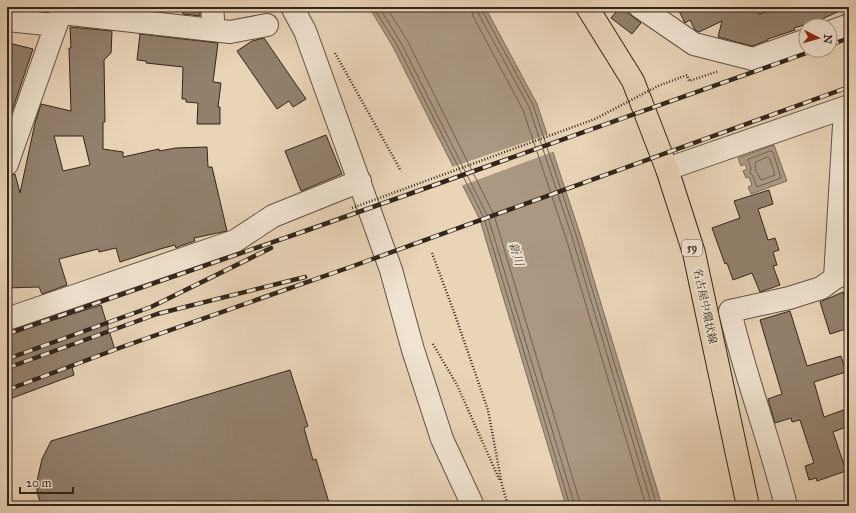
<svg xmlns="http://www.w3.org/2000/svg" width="856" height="513" viewBox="0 0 856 513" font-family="'IM FELL Great Primer','Noto Serif JP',serif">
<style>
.water{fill:#ab9883;stroke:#7b6a59}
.pier{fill:#e9d4b8}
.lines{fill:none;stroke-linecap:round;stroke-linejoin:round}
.shore{stroke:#6f5e4f;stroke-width:1}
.building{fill:#92806d;stroke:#33251b;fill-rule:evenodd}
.minor-casing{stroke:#605142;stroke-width:24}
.major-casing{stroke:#33251b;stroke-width:24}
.path{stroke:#33251b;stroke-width:2.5;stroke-dasharray:1 2;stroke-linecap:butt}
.minor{stroke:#f1e3d1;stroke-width:22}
.major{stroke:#e9d4b8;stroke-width:22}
.rail-casing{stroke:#33251b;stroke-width:4.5}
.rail{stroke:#f1e3d1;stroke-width:3;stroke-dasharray:9;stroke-linecap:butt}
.path-bridge{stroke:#33251b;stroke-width:2.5;stroke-dasharray:1 2;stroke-linecap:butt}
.labels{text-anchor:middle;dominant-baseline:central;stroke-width:3.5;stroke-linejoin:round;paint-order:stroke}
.shield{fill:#f1e3d1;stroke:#6c5e52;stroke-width:1}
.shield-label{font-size:10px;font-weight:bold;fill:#33251b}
.street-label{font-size:11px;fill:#33251b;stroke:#f1e3d1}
.water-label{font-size:12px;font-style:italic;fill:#57483a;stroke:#f1e3d1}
</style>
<rect width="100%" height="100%" fill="#e9d4b8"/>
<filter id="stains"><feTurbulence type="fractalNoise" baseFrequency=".005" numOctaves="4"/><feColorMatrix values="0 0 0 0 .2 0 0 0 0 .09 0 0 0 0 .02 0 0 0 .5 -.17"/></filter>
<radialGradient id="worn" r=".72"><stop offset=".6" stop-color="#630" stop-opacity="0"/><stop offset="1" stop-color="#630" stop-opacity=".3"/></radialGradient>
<g class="water">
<path d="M369,7H485L537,104L580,234L662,506H566L480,220L393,47Z"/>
<path d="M774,145L787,181L751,194L748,187L752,185L749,177L746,178L743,171L747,169L745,164L741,166L738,158Z"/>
</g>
<path class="pier" d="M549,134L555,151L461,186L452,167Z"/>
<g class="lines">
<g class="shore">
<path d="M373,7L397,45L484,218L570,506"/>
<path d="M379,7L401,43L488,217L575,506"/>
<path d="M386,7L407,40L494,215L581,506"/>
<path d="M471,7L473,16L523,110L566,238L646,506"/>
<path d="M477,7L478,13L529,107L572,237L652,506"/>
<path d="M482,7V10L533,105L576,235L657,506"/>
<path d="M770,151L773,152L781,178L757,187L753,176L750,173L751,168L748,160Z"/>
<path d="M768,157L770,159L775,175L761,180L756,171L755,163Z"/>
</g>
</g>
<g class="building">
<path d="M182,7H200V16L183,14Z"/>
<path d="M620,7L641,23L632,34L611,18Z"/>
<path d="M677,7H757L759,14L782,7H849L824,18V19L794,28L795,30L768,39V40L752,46L718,37L722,21L699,32L695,30L690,20L685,23Z"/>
<path d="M70,27L112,31L111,53L104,60L105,122H103V149L123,152V157L159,149V151L176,148L207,147L208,167H212L227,231L194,238L195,241L180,246L176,248L175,245L160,249L120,262L116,248L99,252L98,249L59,259L67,285L42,294L39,287L7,288V176L15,174L20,193L35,123L41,104L71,111L69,48H71ZM54,136H83L90,165L63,171Z"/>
<path d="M140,34L218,43L213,82L221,83L218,107H220V124H197L198,103L186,102V99H182L183,67L146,63V61L137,60Z"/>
<path d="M264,38L306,99L293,107L289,101L277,109L237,51L252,41Z"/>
<path d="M9,43L33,49L11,114L7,112V50Z"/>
<path d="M326,135L342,174L301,191L285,151Z"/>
<path d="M769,190L773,204L758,209L768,240L775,238L779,250L773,252L777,265L773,266L780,285L760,292L752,273L733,280L727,263L725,264L712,228L740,218L734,201Z"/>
<path d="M843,292L846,302L849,301V328L830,334L820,302Z"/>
<path d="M101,305L115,350L72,367L74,375L7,400V331L53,317L54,320Z"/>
<path d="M790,311L807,366L841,356L846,372L814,382L824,417L849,408V426L833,432L846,471L817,481L816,478L809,480L805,466L814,463L800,420L792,422L791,418L775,423L768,399L782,394L760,320Z"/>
<path d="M290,370L308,426L304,428L313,460L316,459L330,506H41L37,491V481L42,459L51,441Z"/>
</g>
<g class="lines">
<g class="minor-casing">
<g id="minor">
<path d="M212,7L214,30"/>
<path d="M292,7L305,31L391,270L413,350L442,439L473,506"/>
<path d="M640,7L694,44L753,59L806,40"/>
<path d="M62,13L230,32L267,25"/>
<path d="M7,20L56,25"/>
<path d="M830,32L849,25"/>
<path d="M7,164L56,25L64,7"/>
<path d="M667,169L849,106"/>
<path d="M835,278L845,108"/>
<path d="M7,319L235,241L273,216L360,181"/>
<path d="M786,506C770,440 745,377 730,311L789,298L821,288L835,278L849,272"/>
</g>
</g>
<g class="major-casing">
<path id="major" d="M587,7L633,81L667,169L694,253L748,506"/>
</g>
<g class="path">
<path d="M335,53L401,171"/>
<path d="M658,86L687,75L689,81L719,71"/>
<path d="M432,253L454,312L488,410L502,485L508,506"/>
<path d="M433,344L457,385L500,481"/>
</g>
<use href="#minor" class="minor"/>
<use href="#major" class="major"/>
<g class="rail-casing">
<g id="rail">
<path d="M830,45L849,38"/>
<path d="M7,334L305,231L815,50"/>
<path d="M7,359L151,307L271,248"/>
<path d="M7,368L157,314L305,277"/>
<path d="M7,390L122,347L356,265L849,87"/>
</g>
</g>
<use href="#rail" class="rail"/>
<path class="path-bridge" d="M352,208L595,119L658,86"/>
</g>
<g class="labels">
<rect class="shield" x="682" y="240" width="20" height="16" rx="3"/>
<g class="shield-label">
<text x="692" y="248">59</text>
</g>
<g class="street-label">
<text transform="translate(705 306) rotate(78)">名古屋中環状線</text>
</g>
<g class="water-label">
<text transform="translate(516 254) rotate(72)">新川</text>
</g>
</g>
<rect width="856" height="513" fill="none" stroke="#e9d4b8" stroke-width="24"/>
<rect x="8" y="8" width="840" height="497" fill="none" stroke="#33251b" stroke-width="2"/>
<rect x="12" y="12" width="832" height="489" fill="none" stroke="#33251b"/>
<g transform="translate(818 38) rotate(96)"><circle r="19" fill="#f1e3d1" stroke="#a59788"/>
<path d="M0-3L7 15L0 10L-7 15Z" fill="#8f2418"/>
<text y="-6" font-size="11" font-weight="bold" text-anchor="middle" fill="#33251b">N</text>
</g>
<path d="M20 487v6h53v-6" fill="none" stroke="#33251b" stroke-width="2"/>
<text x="26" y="487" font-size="12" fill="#33251b" stroke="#f1e3d1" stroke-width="3" paint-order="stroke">20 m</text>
<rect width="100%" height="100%" filter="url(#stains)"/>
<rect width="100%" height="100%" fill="url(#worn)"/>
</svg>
